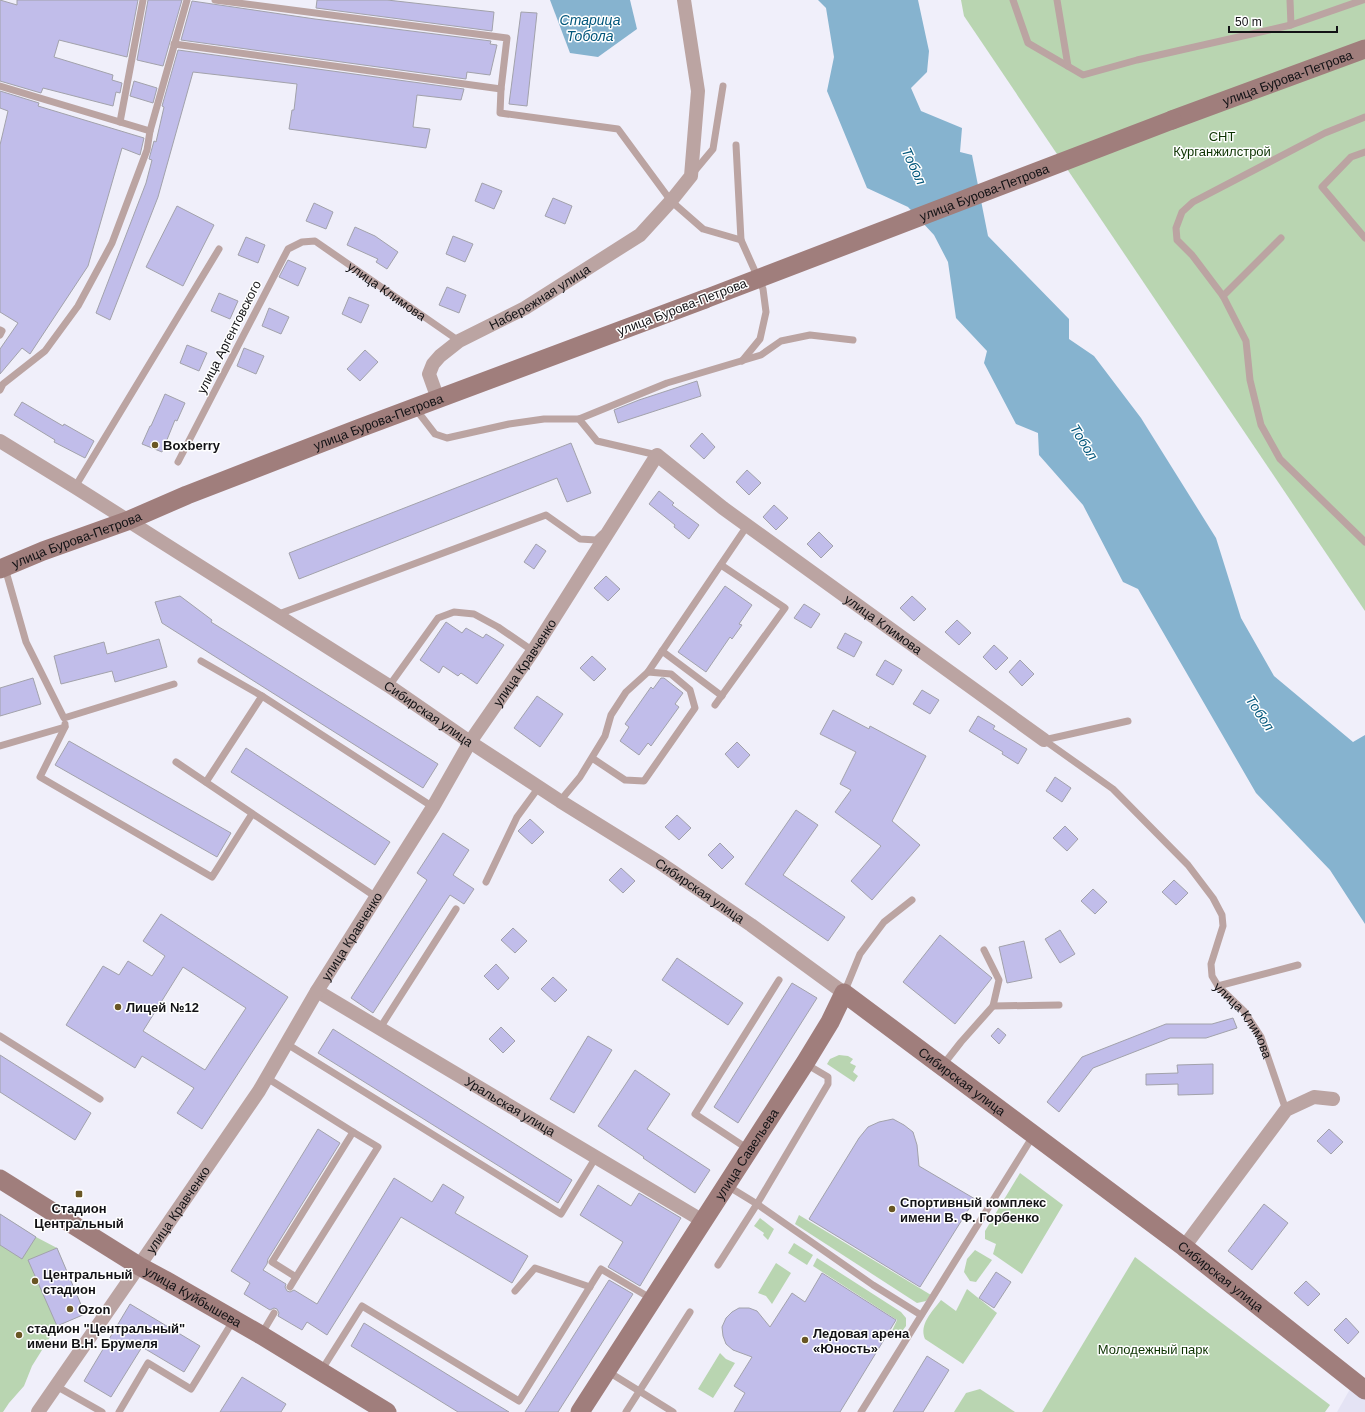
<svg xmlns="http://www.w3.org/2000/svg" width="1365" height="1412" viewBox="0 0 1365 1412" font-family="Arial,sans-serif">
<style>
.built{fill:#e4e3f4}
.green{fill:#b9d5b1}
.water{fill:#86b3cf}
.building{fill:#c1bdea;stroke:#a2a2ab;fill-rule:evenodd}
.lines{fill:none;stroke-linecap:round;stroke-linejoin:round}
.lane{stroke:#bba4a2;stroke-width:7}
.street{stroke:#bba4a2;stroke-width:14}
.secondary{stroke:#a07e7c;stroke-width:19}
.secondary-bridge{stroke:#a07e7c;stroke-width:19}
.poi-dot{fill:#695624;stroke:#fff;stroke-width:1.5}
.labels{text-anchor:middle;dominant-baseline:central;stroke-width:3;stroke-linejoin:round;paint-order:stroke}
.street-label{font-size:13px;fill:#121215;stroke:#fff}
.park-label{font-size:13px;fill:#0c3300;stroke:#fff}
.poi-label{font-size:13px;font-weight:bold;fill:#121215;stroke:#fff;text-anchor:start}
.water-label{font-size:14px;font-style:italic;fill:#01567b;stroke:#fff}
</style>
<rect width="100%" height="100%" fill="#f0effa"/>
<path class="built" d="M1354,1382L1365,1392V1412H1337Z"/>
<g class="green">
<path d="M961,0H1365V611L964,16Z"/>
<path d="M839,1055L848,1056L853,1059L850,1063L856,1066L853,1072L858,1076L854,1082L827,1064L830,1059Z"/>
<path d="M1020,1173L1063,1205L1022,1274L993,1254L996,1244L985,1239V1231Z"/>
<path d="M0,1214L36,1237L57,1248L85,1314L57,1326L32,1366L24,1386L9,1403L3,1412H0Z"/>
<path d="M799,1215L931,1295L926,1301L917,1303L795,1224Z"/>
<path d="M760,1218L774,1229L768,1240L763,1235L764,1233L754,1226Z"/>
<path d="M794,1243L813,1255L807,1265L788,1253Z"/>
<path d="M975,1250L992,1260L976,1282L970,1281L964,1272L967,1259Z"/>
<path d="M1135,1257L1330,1405L1325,1412H1042Z"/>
<path d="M817,1258L901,1312L906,1318V1326L899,1335L892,1331L897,1320L813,1266Z"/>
<path d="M776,1263L791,1273L772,1304L766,1296L758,1293Z"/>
<path d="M967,1289L997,1313L963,1364L925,1339C919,1324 932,1312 941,1300L956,1311Z"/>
<path d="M720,1353L726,1359L735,1363L713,1398L698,1389Z"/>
<path d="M980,1389L1015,1412H954L966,1393Z"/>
</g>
<g class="water">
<path d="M550,0H630L637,29L598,57L570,53Z"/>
<path d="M818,0H918L929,51L927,72L911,88L921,111L962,128L960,152L972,155L988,236L1069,319V339L1094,356L1141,418L1216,538L1241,618L1274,676L1353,742L1365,735V924L1330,870L1256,793L1138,589L1123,582L1083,505L1039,455L1038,433L1016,424L984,363L987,351L956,318L948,262L934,235L908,207L867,188L827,91L834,57L826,8Z"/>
</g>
<g class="building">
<path d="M0,0L17,5V0H138L127,57L59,40L54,57L113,75L112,80L122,83L120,93L116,92L113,106L43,88L41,93L0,81Z"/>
<path d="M148,0H182L163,66L137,60Z"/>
<path d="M317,0H387L494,12L492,31L316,8Z"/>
<path d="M192,1L315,19L491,41L490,44L497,45L490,75L467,72L466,79L181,40Z"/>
<path d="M521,12L537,13L527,106L509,104Z"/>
<path d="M178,50L464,89L461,100L417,95L413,127L430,129L426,148L289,129L292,110H294L297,84L193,72L158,197L110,320L96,313L146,183L152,160L149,159L154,141L156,142L164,107L162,106Z"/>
<path d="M134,81L157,88L153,103L130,96Z"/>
<path d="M0,91L39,103L38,106L144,138L140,155L122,148L88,266L30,354L22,348L0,374V349L18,323L0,312V145L8,111L0,108Z"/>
<path d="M482,183L502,191L494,209L475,201Z"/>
<path d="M553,198L572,206L565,224L545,216Z"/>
<path d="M314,203L333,212L326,229L306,221Z"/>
<path d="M177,206L214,225L183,286L146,267Z"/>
<path d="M355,227L375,236L398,252L387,269L376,262L378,259L347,245Z"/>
<path d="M453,236L473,244L465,262L446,254Z"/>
<path d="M246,237L265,245L258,263L238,255Z"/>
<path d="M288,260L306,268L298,286L279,277Z"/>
<path d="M447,287L466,295L459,313L439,305Z"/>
<path d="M219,293L238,301L230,319L211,311Z"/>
<path d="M349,297L369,305L361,323L342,314Z"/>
<path d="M269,308L289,317L281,334L262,326Z"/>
<path d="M187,345L207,353L199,371L180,363Z"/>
<path d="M244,348L264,356L256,374L237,366Z"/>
<path d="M365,350L378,362L360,381L347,369Z"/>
<path d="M697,381L701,396L618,423L614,410L639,400Z"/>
<path d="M165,394L185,403L177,421L175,420L162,452L142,444L150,426H151Z"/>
<path d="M22,402L63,426L64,424L94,441L85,458L54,442L55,440L14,415Z"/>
<path d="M702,433L715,447L704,459L690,446Z"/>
<path d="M571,443L591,493L567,502L557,478L299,579L289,553Z"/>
<path d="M747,470L761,483L749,495L736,482Z"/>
<path d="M659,491L674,503L672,505L699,525L689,539L674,527L675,525L649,504Z"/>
<path d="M774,505L788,518L776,530L763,517Z"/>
<path d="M819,532L833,546L821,558L807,544Z"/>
<path d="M536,544L546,551L534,569L524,562Z"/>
<path d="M606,576L620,589L608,601L594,588Z"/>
<path d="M725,586L752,605L739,624L742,625L732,639L730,637L706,672L678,652Z"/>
<path d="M180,596L212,620L211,622L438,764L423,788L162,623L155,602Z"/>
<path d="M912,596L926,609L914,621L900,608Z"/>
<path d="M804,604L820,614L811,628L794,618Z"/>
<path d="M957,620L971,633L959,645L945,632Z"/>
<path d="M446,622L462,633L466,628L483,638L486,634L504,645L477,684L461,673L458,676L443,666L439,673L420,660Z"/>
<path d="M845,633L862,642L854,657L837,648Z"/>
<path d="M159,639L167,667L115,682L112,671L61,684L54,656L104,642L107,654Z"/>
<path d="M994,645L1008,658L996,670L983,657Z"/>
<path d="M592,656L606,669L594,681L580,668Z"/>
<path d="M885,660L902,670L893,685L876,675Z"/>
<path d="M1020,660L1034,674L1022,686L1009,672Z"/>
<path d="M33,678L41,704L0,716V688Z"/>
<path d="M661,678H664L683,693L675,704L679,707L651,746L648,743L639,755L620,741L629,727L625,724L651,687L653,689Z"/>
<path d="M922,690L939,700L930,714L913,704Z"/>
<path d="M537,696L563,714L540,747L514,728Z"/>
<path d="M833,710L869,729L870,726L926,756L892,821L920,845L872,900L851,881L881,846L835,812L851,790L840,784L856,752L820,734Z"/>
<path d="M978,716L995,726L993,729L1027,749L1018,764L1002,754L1003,752L969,731Z"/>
<path d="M69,741L231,833L217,857L55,765Z"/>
<path d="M737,742L750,755L738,768L725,754Z"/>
<path d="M246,748L390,842L375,865L231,772Z"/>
<path d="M1055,777L1071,788L1062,802L1046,791Z"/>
<path d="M796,810L818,825L783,875L845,917L828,941L745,884Z"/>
<path d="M677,815L691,828L679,840L665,827Z"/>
<path d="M530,819L544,832L532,844L518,831Z"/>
<path d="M1065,826L1078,839L1067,851L1053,838Z"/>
<path d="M443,833L469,850L453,875L474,889L464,904L450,895L373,1013L351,998L427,880L417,873Z"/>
<path d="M720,843L734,857L722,869L708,855Z"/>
<path d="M621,868L635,881L623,893L609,880Z"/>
<path d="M1174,880L1188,893L1176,905L1162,892Z"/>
<path d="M1093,889L1107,902L1095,914L1081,901Z"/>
<path d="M161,914L288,997L202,1129L177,1113L194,1088L142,1056L135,1068L66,1025L103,966L119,975L128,961L152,976L165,956L143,941ZM183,967L246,1008L205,1070L143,1031Z"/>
<path d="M513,928L527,941L515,953L501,940Z"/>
<path d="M1060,930L1075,954L1060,963L1045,939Z"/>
<path d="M940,935L992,978L955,1024L903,982Z"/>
<path d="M1024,941L1032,978L1007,983L999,947Z"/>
<path d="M677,958L743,1003L728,1025L662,980Z"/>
<path d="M496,964L509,978L498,990L484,976Z"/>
<path d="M553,977L567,990L555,1002L541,989Z"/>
<path d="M792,983L817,998L738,1123L714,1107Z"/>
<path d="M1233,1018L1237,1028L1206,1038H1170L1093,1068L1059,1112L1047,1102L1082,1057L1166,1024H1212Z"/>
<path d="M501,1027L515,1041L503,1053L489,1039Z"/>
<path d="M998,1028L1006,1035L999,1044L991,1036Z"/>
<path d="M333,1029L572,1180L558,1203L318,1053Z"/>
<path d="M588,1036L612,1050L574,1113L550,1099Z"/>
<path d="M0,1055L91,1113L75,1140L0,1092Z"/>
<path d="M1213,1064V1094L1178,1095V1084L1146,1085V1074L1178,1073L1177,1065Z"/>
<path d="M635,1070L670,1094L647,1129L710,1170L695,1193L643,1158L644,1157L598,1126Z"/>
<path d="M893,1119L904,1125L913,1132L917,1145L919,1166L975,1199L920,1287L809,1219L859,1138L868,1127L879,1122Z"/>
<path d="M318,1129L340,1143L268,1259L267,1264L263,1270L286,1284L285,1287L287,1291L290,1292L294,1290L317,1304L394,1178L432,1202L443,1184L464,1197L455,1213L528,1256L512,1283L401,1217L327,1335L307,1322L302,1330L278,1316L279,1313L277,1309L274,1308L270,1310L244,1294L250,1283L231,1271Z"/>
<path d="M1329,1129L1343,1142L1331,1154L1317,1141Z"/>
<path d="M598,1185L631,1206L639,1193L681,1218L640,1286L608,1267L623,1242L580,1215Z"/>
<path d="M1264,1204L1288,1223L1252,1270L1228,1251Z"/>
<path d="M0,1214L36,1237L22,1259L0,1245Z"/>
<path d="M57,1248L85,1314L57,1326L28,1260Z"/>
<path d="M996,1272L1011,1282L994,1308L979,1298Z"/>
<path d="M822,1273L896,1320L840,1412H734L745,1393L734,1386L752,1357L733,1350L726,1344L723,1336L722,1327L726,1318L732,1312L739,1308H749L757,1311L770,1327L792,1293L805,1302Z"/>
<path d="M609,1280L633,1294L558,1412H525Z"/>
<path d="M1306,1281L1320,1294L1308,1306L1294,1293Z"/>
<path d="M130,1304L200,1346L184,1372L142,1347L111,1397L84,1381Z"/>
<path d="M1346,1318L1359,1332L1348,1344L1334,1330Z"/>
<path d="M364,1323L471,1389L509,1412H458L351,1346Z"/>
<path d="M927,1356L949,1370L923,1412H893Z"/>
<path d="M242,1377L286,1404L281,1412H220Z"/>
</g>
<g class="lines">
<g class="lane">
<path d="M1013,0L1028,43L1083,75L1137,60L1291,25L1363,0"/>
<path d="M1057,0L1068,66"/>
<path d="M1290,0L1291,25"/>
<path d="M174,44L501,89L507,38L215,0"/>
<path d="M0,86L150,131L147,150L112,243L78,306L45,351L3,384L0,390"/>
<path d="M501,89L500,113L618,129L671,201L703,229L741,240L763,289L766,312L760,339L742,361"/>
<path d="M1365,117L1325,133L1193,202L1182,212L1176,228L1177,240L1192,255L1223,296L1246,341L1250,380L1261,425L1280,459L1365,542"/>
<path d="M120,122L143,0"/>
<path d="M150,131L187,0"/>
<path d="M736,145L741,240"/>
<path d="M1365,152L1351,157L1322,187L1365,238"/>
<path d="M693,173L713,149L723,86"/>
<path d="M1223,296L1281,238"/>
<path d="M0,330L2,331L0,335"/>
<path d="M415,408L435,434L447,438L509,424L544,419H579L597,441L657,455"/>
<path d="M579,419L667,383L761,355L781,341L810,335L853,340"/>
<path id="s1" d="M178,462L288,249L302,242L315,241L459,341"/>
<path d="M75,487L219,249"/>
<path d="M5,568L26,642L64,718L174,684"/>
<path d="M276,615L546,515L580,539L596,540L602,534"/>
<path d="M662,651L722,696"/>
<path d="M201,661L262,696"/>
<path d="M648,672L747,526"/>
<path d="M389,686L438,618L454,612L474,614L498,627L533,651"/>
<path d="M715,705L785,608L721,565"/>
<path d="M65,727L40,777L212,877L252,814"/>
<path id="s2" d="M1044,740L1113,789L1188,865L1213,898L1222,915L1223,926L1211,964L1212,976L1218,986L1244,1011L1261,1037L1286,1110"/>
<path d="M1044,740L1128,721"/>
<path d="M0,746L65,727V724"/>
<path d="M176,762L376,897"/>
<path d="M206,782L262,696L433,807"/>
<path d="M560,801L580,777L605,736L611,715L626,692L648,672L671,674L690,690L695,708L644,781L625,780L592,758"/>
<path d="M486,882L517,817L539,787"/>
<path d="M1218,986L1298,965"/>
<path d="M844,993L860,954L884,922L912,900"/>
<path d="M993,1006L1059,1005"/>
<path d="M380,1028L456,909"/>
<path d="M0,1036L100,1099"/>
<path d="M287,1044L561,1214L596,1157"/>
<path d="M943,1065L961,1042L993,1006L999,980L984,950"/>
<path d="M267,1078L353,1132L272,1262L296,1277L290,1287"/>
<path d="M748,1149L695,1114L779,980"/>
<path d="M726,1185L757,1204L873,1285L921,1315"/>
<path d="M718,1265L757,1204L828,1084V1077L806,1064"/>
<path d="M296,1277L378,1147L353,1132"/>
<path d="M515,1291L535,1268L590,1287"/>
<path d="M261,1335L274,1313"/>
<path d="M321,1371L362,1306L519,1401L601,1269L652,1299"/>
<path d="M607,1371L673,1412"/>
<path d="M56,1386L102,1412"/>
<path d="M119,1412L148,1363L191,1389L233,1321"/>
<path d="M626,1412L690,1312"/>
<path d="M861,1412L1033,1136"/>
</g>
<g class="street">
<path id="s3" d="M438,399L429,374L433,364L440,356L459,341L525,308L640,235L671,201L691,176L698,91L684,0"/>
<path id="s4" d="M0,441L75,487L389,686L470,742L560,801L660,863L751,925L844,993"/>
<path id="s5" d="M317,991L703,1221"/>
<path d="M1184,1247L1286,1110L1314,1097L1333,1099"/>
<path id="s6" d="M38,1412L139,1266L259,1091L317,991L433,807L470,742L533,651L657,455L723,508L1044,740"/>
</g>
<g class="secondary">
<path id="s7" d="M1172,120L1365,49"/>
<path id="s8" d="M0,569L43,551L127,521L187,495L360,428L705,299"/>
<path id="s9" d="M0,1179L139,1266L165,1280L261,1335L387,1412"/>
<path id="s10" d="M580,1412L805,1063L830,1022L844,993L1184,1247L1365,1390"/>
</g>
<path class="secondary-bridge" id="s11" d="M705,299L1172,120"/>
</g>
<g class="poi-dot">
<circle cx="155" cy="445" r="4"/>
<circle cx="118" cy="1007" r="4"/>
<rect x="75" y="1190" width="8" height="8" rx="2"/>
<circle cx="892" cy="1209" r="4"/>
<circle cx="35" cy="1281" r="4"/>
<circle cx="70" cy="1309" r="4"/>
<circle cx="19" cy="1335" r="4"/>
<circle cx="805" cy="1340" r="4"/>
</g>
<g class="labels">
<g class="street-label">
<text stroke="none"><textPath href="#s7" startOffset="123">улица Бурова-Петрова</textPath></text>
<text stroke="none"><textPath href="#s11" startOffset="299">улица Бурова-Петрова</textPath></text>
<text stroke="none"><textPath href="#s1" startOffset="356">улица Климова</textPath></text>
<text stroke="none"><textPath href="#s3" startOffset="164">Набережная улица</textPath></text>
<text transform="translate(682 307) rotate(-21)">улица Бурова-Петрова</text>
<text transform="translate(229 337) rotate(-63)">улица Аргентовского</text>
<text stroke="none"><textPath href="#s8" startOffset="406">улица Бурова-Петрова</textPath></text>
<text stroke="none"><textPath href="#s8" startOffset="82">улица Бурова-Петрова</textPath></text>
<text stroke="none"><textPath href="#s6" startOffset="1423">улица Климова</textPath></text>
<text stroke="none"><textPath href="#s6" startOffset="894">улица Кравченко</textPath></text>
<text stroke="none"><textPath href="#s4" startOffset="508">Сибирская улица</textPath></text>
<text stroke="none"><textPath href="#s4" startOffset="832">Сибирская улица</textPath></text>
<text stroke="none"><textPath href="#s6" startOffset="570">улица Кравченко</textPath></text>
<text stroke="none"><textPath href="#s2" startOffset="370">улица Климова</textPath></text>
<text stroke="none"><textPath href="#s10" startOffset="643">Сибирская улица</textPath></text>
<text stroke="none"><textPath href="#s5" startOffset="225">Уральская улица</textPath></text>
<text stroke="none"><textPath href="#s10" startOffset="307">улица Савельева</textPath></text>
<text stroke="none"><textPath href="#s6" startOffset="246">улица Кравченко</textPath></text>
<text stroke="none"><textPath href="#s10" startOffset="967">Сибирская улица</textPath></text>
<text stroke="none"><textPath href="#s9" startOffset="226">улица Куйбышева</textPath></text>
</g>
<g class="park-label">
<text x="1222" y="136">СНТ<tspan x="1222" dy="15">Курганжилстрой</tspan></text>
<text x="1153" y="1349">Молодежный парк</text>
</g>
<g class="poi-label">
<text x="163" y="445">Boxberry</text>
<text x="126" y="1007">Лицей №12</text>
<text x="900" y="1202">Спортивный комплекс<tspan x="900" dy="15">имени В. Ф. Горбенко</tspan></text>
<text x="79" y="1208" text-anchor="middle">Стадион<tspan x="79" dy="15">Центральный</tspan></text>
<text x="43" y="1274">Центральный<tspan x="43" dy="15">стадион</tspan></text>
<text x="78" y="1309">Ozon</text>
<text x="27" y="1328">стадион "Центральный"<tspan x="27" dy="15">имени В.Н. Брумеля</tspan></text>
<text x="813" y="1333">Ледовая арена<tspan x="813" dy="15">«Юность»</tspan></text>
</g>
<g class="water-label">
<text x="590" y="20">Старица<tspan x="590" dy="16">Тобола</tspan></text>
<text transform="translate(914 166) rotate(65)">Тобол</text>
<text transform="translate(1084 442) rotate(58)">Тобол</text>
<text transform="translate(1260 713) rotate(56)">Тобол</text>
</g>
</g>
<path d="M1229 26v6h108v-6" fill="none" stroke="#121215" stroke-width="2"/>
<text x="1235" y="26" font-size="12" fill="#121215" stroke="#ffffff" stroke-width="3" paint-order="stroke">50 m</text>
</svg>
